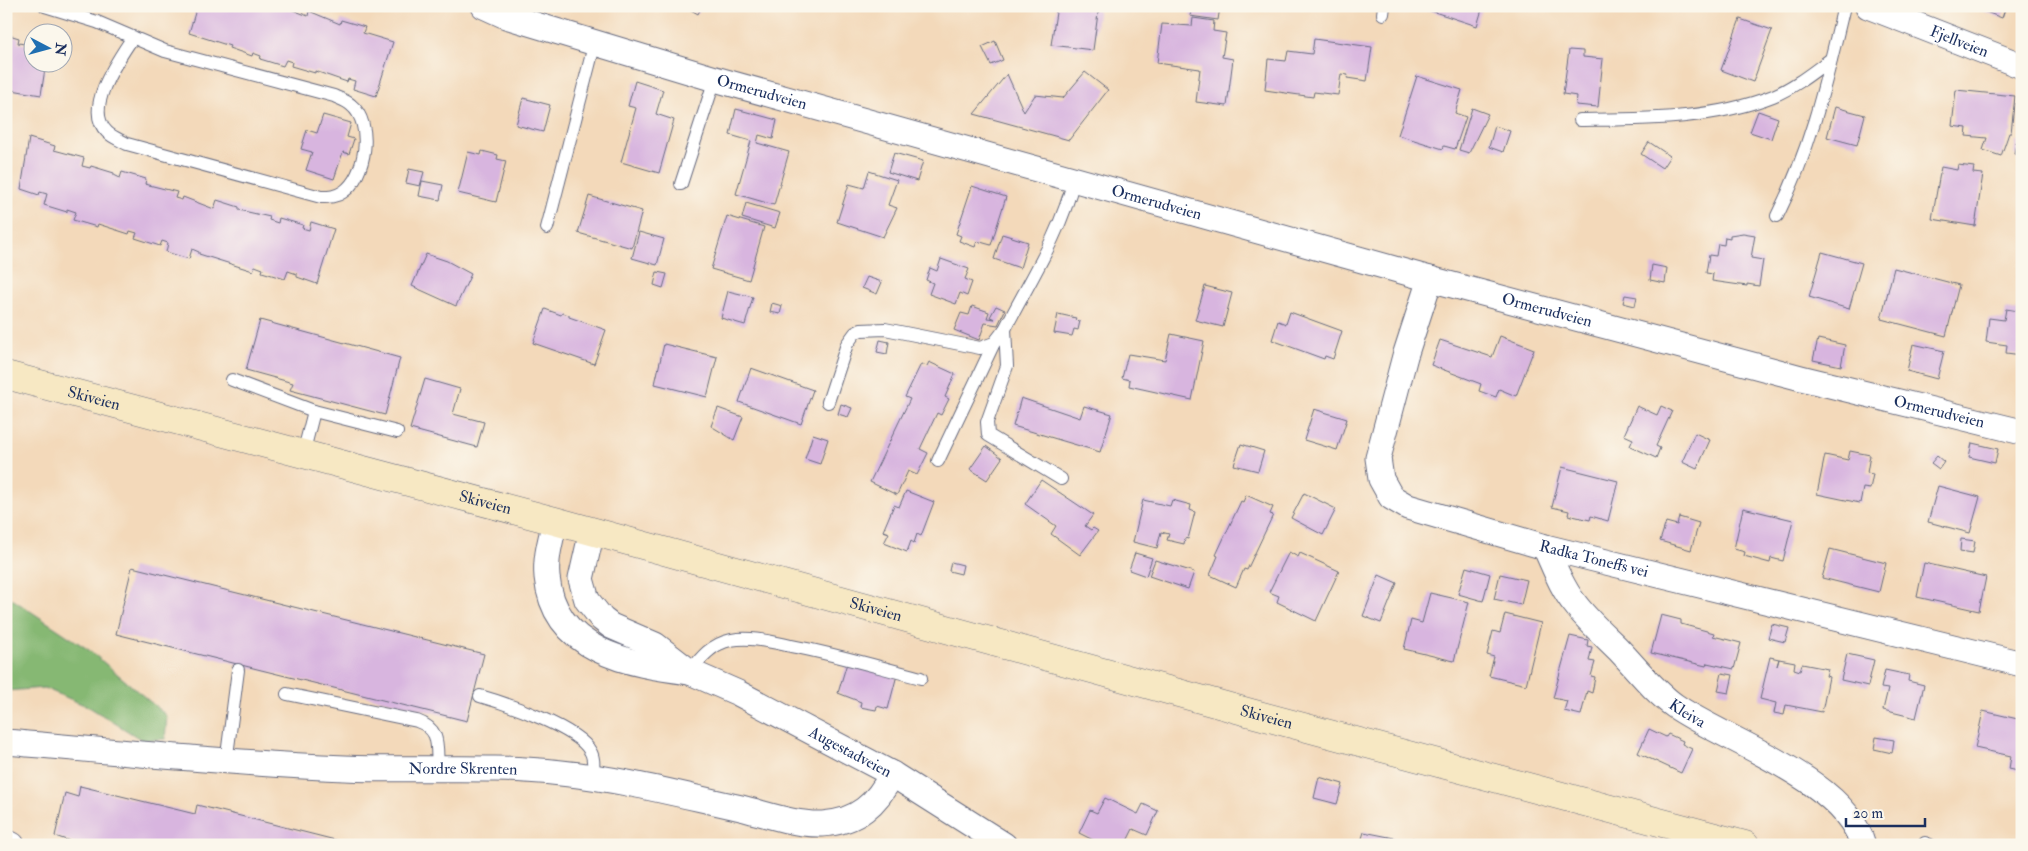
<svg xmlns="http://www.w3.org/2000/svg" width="2028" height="851" viewBox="0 0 2028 851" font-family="'IM FELL Double Pica',serif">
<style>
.forest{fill:#86b873;stroke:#507468}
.building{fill:#d8b5df}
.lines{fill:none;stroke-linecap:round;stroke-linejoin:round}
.service-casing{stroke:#676a7e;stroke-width:14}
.minor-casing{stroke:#676a7e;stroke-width:27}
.secondary-casing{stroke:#676a7e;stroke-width:29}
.service{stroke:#fff;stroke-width:12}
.minor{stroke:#fff;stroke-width:25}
.secondary{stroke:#f7e8c3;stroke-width:28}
.labels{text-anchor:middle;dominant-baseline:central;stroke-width:5;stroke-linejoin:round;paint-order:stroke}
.street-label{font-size:16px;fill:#1b2f5e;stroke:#fbf7ec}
</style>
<rect width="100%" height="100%" fill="#fbf7ec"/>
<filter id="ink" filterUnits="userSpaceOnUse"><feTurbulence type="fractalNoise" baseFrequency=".02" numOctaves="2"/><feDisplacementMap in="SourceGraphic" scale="10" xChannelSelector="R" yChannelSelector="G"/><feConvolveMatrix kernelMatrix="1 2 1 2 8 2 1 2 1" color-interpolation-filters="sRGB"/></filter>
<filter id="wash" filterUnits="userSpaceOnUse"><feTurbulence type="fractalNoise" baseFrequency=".0096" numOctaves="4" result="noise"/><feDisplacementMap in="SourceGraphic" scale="20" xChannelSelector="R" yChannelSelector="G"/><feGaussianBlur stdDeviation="1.12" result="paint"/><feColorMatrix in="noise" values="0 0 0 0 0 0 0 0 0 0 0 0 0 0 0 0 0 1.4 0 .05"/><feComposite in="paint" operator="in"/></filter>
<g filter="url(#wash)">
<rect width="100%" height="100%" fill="#f3d9ba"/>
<path class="forest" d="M6,595L89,650L167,716L165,739L142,740L89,707L44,688L6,691Z"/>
<g id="blocks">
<g class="building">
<path d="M197,6H283L308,16L309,11L340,24L341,20L365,27L363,33L393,42L376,96L353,89L355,81L348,79L347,82L315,71V73L291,66L292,62L286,60L283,66L260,59L261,56L253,53L252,56L229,48L230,46L189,33Z"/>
<path d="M684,6H702L698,14Z"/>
<path d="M1057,6H1099L1093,50L1051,45Z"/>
<path d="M1192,6L1220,7L1218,20L1190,16Z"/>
<path d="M1416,6H1483L1477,26Z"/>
<path d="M1979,6H2006L2002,18L1978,9Z"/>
<path d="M1193,18L1214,21L1213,31L1226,33L1222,57L1233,59L1227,106L1196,102L1200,69L1157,63L1162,24L1192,26Z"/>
<path d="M1740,19L1772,30L1753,82L1721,70Z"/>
<path d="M6,34L19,38L18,43L32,45V62H46L41,95L6,89Z"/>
<path d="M1314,39L1372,47L1367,81L1347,78L1348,75L1341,74L1338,95L1314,92L1313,97L1265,90L1268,59L1286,61L1288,51L1312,54Z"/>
<path d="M995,41L1003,60L991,65L982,47Z"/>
<path d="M1569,50L1583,51V57L1603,59L1598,107L1576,105L1577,96L1563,94Z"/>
<path d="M1085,72L1108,90L1069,140L974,114L1007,74L1024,112L1035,95L1063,98Z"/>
<path d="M1417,76L1462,90L1455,113L1466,117L1455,149L1444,146L1443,149L1398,135Z"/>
<path d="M635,81L663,90L656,114L674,120L659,173L621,162L636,108L628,106Z"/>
<path d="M1956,90L2015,96L2011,133H2009L2001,156L1983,150L1987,138L1966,136L1967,128L1952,126Z"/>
<path d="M523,98L550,105L543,132L516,125Z"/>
<path d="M1835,107L1865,115L1857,145L1827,137Z"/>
<path d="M1472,108L1488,114L1469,153L1459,150Z"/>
<path d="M736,109L777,120L773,139L759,135L757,143L789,152L774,205L736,194L751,141L730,135Z"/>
<path d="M1758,111L1778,118L1771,139L1750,132Z"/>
<path d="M323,115L351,123L347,137L354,139L349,154L343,152L334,179L306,170L312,152L301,149L307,130L317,133Z"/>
<path d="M1495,126L1510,131L1503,152L1489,147Z"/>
<path d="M29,138L55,146L54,150L84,158L82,166L90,168L91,166L114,173V175L120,178L122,172L146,179L145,184L177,192L175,198L182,200L183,197L214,209L217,200L239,207V210L270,217L269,220L278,223L279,218L303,225L302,228L309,230L311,222L334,229L317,284L297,277V274L288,271L285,279L262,272L263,269L255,266L253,271L199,254V252L192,249L189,259L166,252L168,243L162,241L160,246L135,238L137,233L130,231L129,234L98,224L97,227L73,220L76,212L67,209V212L44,205L47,194L40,192L39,195L21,189Z"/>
<path d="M1649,142L1670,156L1662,168L1641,154Z"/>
<path d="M2016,142L2022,143V155L2014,154Z"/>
<path d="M482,151L498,155L497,159L506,161L496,202L458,193L468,152L481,155Z"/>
<path d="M894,153L923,161L917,181L888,172Z"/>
<path d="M1958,165L1974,167L1973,173L1983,174L1975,226L1932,219L1941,167L1957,170Z"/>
<path d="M409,169L424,172L420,186L406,183Z"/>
<path d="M869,171L897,180L888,205L897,208L883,237L837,222L849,184L864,188Z"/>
<path d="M422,181L443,185L440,200L419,196Z"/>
<path d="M972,186L1006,197L991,245L977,241L975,247L959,241L961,236L956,234Z"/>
<path d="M589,196L642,211L632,248L578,233Z"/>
<path d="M746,203L780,213L775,228L742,218Z"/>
<path d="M727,216L764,227L749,280L711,269Z"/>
<path d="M639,232L664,239L657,265L632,258Z"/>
<path d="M1743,233L1755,235L1751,258L1763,260L1759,286L1747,284V286L1712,281L1713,274L1706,273L1709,255L1716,256L1718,244L1724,245L1725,237L1730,238V235Z"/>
<path d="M1002,234L1028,242L1020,268L994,259Z"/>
<path d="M1822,252L1862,263L1849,309L1809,297Z"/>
<path d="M426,254L447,261L471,274L456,306L412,286Z"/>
<path d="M941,259L969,269L965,279L972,282L967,296L960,293L956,304L929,294L933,283L926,280L930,268L937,271Z"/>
<path d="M1652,265L1667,268L1665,283L1650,280Z"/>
<path d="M1894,268L1959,285L1946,336L1881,319Z"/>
<path d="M657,272L667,274L663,288L654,285Z"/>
<path d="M867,277L882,282L877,294L862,288Z"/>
<path d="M1205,286L1232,293L1223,327L1195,320Z"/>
<path d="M728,291L753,297L745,325L721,318Z"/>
<path d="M2021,294H2022V355L2006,353L2007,345L1986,342L1989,318L2004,320L2006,309L2018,311Z"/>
<path d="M1625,295L1637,297L1635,306L1623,303Z"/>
<path d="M772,303L782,306L780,314L770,312Z"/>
<path d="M972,306L989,312L987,318L995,319L990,317L996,306L1005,310L998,325L985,323L979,340L954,330L961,313L969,315Z"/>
<path d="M545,309L561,315L562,313L569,315V317L606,330L594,364L533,343Z"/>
<path d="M1290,312L1342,331L1333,359L1325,356L1324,359L1272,340L1278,321L1286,324Z"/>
<path d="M1058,314L1076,318L1075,320L1080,321L1078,330L1074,329L1072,336L1054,333Z"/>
<path d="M260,320L400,358L385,415L290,390L293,383L246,370Z"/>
<path d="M1171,334L1204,341L1192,400L1129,386L1130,380L1122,378L1128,354L1165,360Z"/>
<path d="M1500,336L1534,349L1516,396L1499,389L1496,397L1479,391L1481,384L1431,365L1440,340L1492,357Z"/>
<path d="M1818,339L1845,345L1841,366L1813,360Z"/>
<path d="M880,340L889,342L887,354L877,352Z"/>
<path d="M664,344L717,357L707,397L655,384Z"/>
<path d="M1913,344L1944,351L1937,379L1907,371Z"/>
<path d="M929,362L955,374L945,397L949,399L941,415L937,413L920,449L928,453L917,475L908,471L897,495L870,482L910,399L905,397L921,364L927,366Z"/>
<path d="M751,368L813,390L801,424L739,402Z"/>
<path d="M425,379L460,389L453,414L484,422L477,447L410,429Z"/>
<path d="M1021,398L1080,418L1084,406L1112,414L1100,452L1013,426Z"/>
<path d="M841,404L852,408L848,417L838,414Z"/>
<path d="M1637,406L1657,415L1661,406L1672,411L1656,446L1660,448L1656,458L1630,446L1633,439L1624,435Z"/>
<path d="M718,408L743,417L734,440L711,426Z"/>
<path d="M1314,409L1347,419L1337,450L1304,440Z"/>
<path d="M1695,433L1710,440L1697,469L1682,462Z"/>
<path d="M813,434L828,439L820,464L805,459Z"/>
<path d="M1972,443L1998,449L1995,463L1969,457Z"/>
<path d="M1241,444L1264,451L1258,471L1234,465Z"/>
<path d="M986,446L1002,458L987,480L970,469Z"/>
<path d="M1850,451L1870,455L1867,473L1873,474L1870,489L1863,488L1860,503L1817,494L1825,455L1848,460Z"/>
<path d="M1937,456L1944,462L1939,469L1931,463Z"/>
<path d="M1562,467L1618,481L1608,521L1591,516L1590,520L1568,515L1569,511L1552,507Z"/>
<path d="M1041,480L1093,515L1085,526L1091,530L1093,528L1098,531L1080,555L1051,534L1056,526L1025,504Z"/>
<path d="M1938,486L1980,497L1970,533L1928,522Z"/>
<path d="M906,491L934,502L921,536L917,534L914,543L911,541L907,552L884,543L889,533L883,531L894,505L899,507Z"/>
<path d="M1304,493L1336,509L1323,535L1291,518Z"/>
<path d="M1246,495L1273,507L1270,514L1273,515L1247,570L1244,569L1236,587L1210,575L1218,556L1216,555L1241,501L1243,502Z"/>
<path d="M1143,500L1170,506L1172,500L1191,505L1190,510L1195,512L1188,539L1185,538L1184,544L1167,540L1169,534L1161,532L1157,548L1133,542Z"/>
<path d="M1743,508L1793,520L1783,561L1771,558L1770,563L1744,556L1745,552L1734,549Z"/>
<path d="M1679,517L1699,523L1691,550L1660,541L1666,522L1677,525Z"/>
<path d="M1961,539L1975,541L1973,553L1960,551Z"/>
<path d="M1830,549L1886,563L1879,592L1822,578Z"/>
<path d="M1289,552L1298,557L1300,553L1339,571L1316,621L1277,602L1279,596L1269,592Z"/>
<path d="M1135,553L1152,558L1146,576L1129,570Z"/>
<path d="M1155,560L1194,572L1188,589L1149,576Z"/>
<path d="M951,562L963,565L961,574L949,571Z"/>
<path d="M1924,563L1986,577L1979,611L1917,597Z"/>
<path d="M132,567L484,654L467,721L116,634Z"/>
<path d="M1466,567L1490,574L1483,601L1458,594Z"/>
<path d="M1500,574L1527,580L1521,605L1494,599Z"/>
<path d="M1379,575L1397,583L1381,623L1363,616Z"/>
<path d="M1430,593L1469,602L1454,661L1404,649L1411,620L1422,623Z"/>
<path d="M1505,614L1541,623L1526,685L1489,676L1494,657L1487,655L1493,631L1500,633Z"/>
<path d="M1661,615L1681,620V624L1714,633L1713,636L1741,643L1734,669L1707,663L1706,666L1651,653Z"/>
<path d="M1772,624L1789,628L1785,642L1768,638Z"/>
<path d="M1570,636L1588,640L1587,646L1592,647L1589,661L1595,662L1591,676L1595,677L1592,693L1587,691L1581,715L1564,711L1567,701L1553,698Z"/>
<path d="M1847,654L1874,660L1868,686L1841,680Z"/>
<path d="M1770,657L1779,659L1777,666L1779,659L1795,662L1794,669L1800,671L1802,664L1828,669L1826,676L1829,677L1822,712L1786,705L1784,715L1774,713L1776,703L1760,699Z"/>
<path d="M847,663L897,675L888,709L877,706L876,710L860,707L861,702L838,693Z"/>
<path d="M1885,670L1909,675L1908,681L1924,685L1916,718L1883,710L1888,689L1881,688Z"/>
<path d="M1722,673L1733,675L1729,693L1718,691Z"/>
<path d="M1983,711L2022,720V759L2018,771L2009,769L2011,756L1975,748Z"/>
<path d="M1649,729L1666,737L1668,734L1683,741L1682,744L1692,749L1681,773L1638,753Z"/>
<path d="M1876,737L1894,740L1892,753L1874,749Z"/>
<path d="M1319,777L1343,784L1337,804L1314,798Z"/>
<path d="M80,786L195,814L197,805L355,845H81L55,836L65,793L78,797Z"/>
<path d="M1105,798L1138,814L1143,804L1158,811L1147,835L1133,829L1125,845H1093L1095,841L1079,833L1090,810L1097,813Z"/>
<path d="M1364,832L1409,841L1412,838L1436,845H1360Z"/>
</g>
</g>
</g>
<g filter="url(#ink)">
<use href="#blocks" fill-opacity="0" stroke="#676a7e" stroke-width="1"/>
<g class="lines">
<g class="service-casing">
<g id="service">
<path d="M45,6L97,22L165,51L334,96C340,99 347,101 351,105C374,123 366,177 343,192C336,197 329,197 321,197L127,144C120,140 112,137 107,132C82,109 120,57 133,37"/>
<path d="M1383,14L1384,6"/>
<path d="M1580,120C1645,119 1712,120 1773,96C1795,87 1813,72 1831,59"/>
<path d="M681,184L715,79"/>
<path d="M1777,216C1812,146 1826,81 1844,6"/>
<path d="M547,228L595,42"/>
<path d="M1005,329L1007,366L987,422L988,435L1061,479"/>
<path d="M232,380L314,411L397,432"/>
<path d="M828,402L847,344L855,333L861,330L885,329L980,348L994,343L1005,329C1030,280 1061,233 1074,179"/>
<path d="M303,454L314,411"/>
<path d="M938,461L994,343"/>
<path d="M690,672C701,657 712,644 731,640C750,636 772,642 791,646C835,654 878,667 921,678"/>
<path d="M287,694L417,721C442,730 436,746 438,770"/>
<path d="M480,696C505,703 578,728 590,751C595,758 593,769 593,777"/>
<path d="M226,763L238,670"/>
<path d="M1925,843L1930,845"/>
</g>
</g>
<g class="minor-casing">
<g id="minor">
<path id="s1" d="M484,6L506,16L715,79L1430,279L1801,378L2022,432"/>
<path id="s2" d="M1868,6L2022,66"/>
<path id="s3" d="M1430,279L1405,356L1378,458L1381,479L1391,497L1408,507L1545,547L2022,664"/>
<path d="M555,521C551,539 545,558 547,577C554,651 630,665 690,672"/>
<path id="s4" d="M592,531L581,579L587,600L602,619L611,626L655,645L690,672L738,693L892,774L1004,845"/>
<path id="s5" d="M1545,547C1554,566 1561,587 1575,604C1587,620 1604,635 1619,650C1637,669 1654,691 1675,706C1727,742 1845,779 1863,845"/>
<path id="s6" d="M6,742C119,752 231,763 345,768C416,771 489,765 561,773C621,779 681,795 741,808C766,814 795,825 822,824C857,822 877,804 892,774"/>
<path d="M6,842L12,845"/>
</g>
</g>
<g class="secondary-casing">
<g id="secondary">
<path id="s7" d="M6,375L555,521L1251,713L1745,845"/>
</g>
</g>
<use href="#service" class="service"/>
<use href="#minor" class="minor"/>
<use href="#secondary" class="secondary"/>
</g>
</g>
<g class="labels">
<g class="street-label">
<text stroke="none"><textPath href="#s2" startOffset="98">Fjellveien</textPath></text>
<text stroke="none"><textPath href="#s1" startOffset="291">Ormerudveien</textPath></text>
<text stroke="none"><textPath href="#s1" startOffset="701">Ormerudveien</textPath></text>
<text stroke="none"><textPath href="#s1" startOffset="1106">Ormerudveien</textPath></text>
<text stroke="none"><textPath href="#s7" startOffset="91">Skiveien</textPath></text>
<text stroke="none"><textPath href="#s1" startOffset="1511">Ormerudveien</textPath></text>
<text stroke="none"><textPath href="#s7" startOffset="496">Skiveien</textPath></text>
<text stroke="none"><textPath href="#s3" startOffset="441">Radka Toneffs vei</textPath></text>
<text stroke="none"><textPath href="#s7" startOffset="901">Skiveien</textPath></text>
<text stroke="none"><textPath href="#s5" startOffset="222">Kleiva</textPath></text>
<text stroke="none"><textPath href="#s7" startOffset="1306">Skiveien</textPath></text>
<text stroke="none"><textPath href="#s4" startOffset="378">Augestadveien</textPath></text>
<text stroke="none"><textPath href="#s6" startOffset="458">Nordre Skrenten</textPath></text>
</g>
</g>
<rect width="2028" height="851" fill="none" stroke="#fbf7ec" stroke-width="25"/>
<g transform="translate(48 48) rotate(96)"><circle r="24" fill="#fbf7ec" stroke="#a1a7b3"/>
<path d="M0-4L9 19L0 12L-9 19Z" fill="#1f6fb2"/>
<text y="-8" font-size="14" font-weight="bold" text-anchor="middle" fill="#1b2f5e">N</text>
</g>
<path d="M1846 818v8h79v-8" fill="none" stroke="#1b2f5e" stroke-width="2.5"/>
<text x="1853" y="818" font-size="15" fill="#1b2f5e" stroke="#fbf7ec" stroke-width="4" paint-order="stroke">20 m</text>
</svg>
